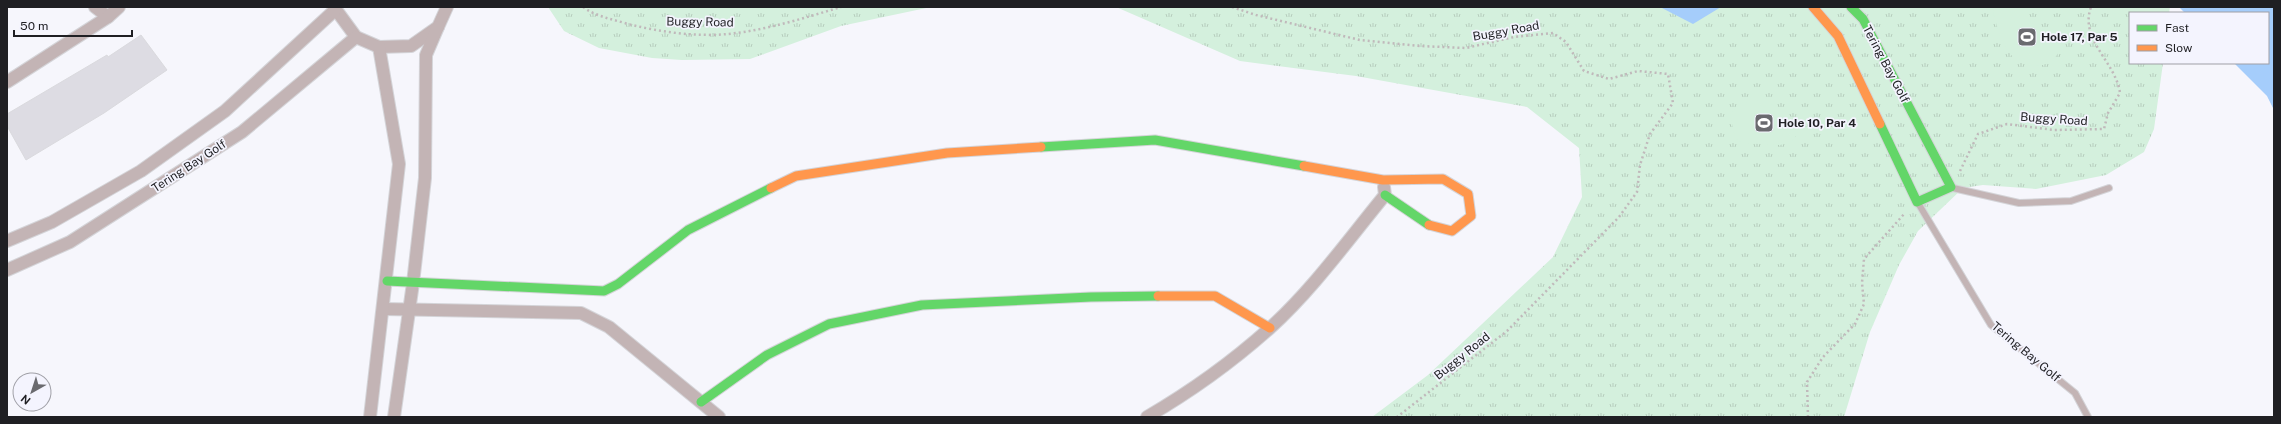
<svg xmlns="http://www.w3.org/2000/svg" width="2281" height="424" viewBox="0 0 2281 424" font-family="'Public Sans',sans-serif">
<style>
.grass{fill:url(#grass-tufts)}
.park{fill:#d4f0dd}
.water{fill:#a5cdfb}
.building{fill:#dddce3;stroke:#dadade}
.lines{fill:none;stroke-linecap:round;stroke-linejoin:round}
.lane-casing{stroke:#d4d4d8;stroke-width:8}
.street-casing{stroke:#d4d4d8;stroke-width:14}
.fast-casing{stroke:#d4d4d8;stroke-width:11}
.slow-casing{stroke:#d4d4d8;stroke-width:11}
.path{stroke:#c0b9bb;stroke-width:2.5;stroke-dasharray:2 3;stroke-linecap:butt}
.lane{stroke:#c3b4b5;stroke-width:6}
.street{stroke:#c3b4b5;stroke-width:12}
.fast{stroke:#63d668;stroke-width:9}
.slow{stroke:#ff974d;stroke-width:9}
.labels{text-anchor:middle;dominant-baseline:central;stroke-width:3.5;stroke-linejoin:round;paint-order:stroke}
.street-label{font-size:12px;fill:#1f1f23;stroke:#f4f4fe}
.poi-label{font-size:12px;font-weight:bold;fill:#1f1f23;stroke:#f4f4fe;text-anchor:start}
</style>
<defs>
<pattern id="grass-tufts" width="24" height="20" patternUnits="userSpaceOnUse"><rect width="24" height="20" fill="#d4f0dd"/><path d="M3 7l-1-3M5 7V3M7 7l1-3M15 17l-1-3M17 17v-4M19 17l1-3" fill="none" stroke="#b6cdbd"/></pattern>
</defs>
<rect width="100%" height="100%" fill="#f6f6fc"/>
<g class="grass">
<path d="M548,7H931L841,26L750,59L682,60L652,58L599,48L564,31Z"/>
<path d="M1116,7H2170L2169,13H2130V63H2163L2154,129L2144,152L2106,175L2036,189L1983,185L1963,188L1918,231L1899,265L1870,332L1844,417H1372L1428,375L1553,257L1582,197L1579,148L1527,107L1356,76L1240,61Z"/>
</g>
<g class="park">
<path d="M1996,7H2017C2020,11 2023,15 2027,19C2040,31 2053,30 2060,50C2050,70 2027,71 2011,55C2001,44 1997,26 1993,12Z"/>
<path d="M1759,100C1776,105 1789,112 1799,127L1797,135L1791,142L1780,145L1742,143L1735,138L1730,114C1739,104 1746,101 1759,100Z"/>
</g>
<g class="water">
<path d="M1660,7H1721L1693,24Z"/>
<path d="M2179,7H2274V110L2267,96L2234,63H2268V13H2185Z"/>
</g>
<path class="building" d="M141,35L167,70L104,113L26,160L7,126V114L107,55L108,57Z"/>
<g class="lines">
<g class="lane-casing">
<g id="lane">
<path d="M1953,188L2019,203L2071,201L2109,188"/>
<path d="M1918,203L1991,325L2075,393L2088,417"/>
</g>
</g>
<g class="street-casing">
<g id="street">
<path d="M95,7L108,17"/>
<path d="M334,7L356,37L379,47L411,46L438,27L447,7"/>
<path d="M7,82L108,17L119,7"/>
<path d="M7,241L52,222L141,171L225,111L335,10"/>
<path d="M7,270L70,242L242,132L356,37"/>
<path d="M384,309L581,313L609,327L719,417"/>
<path d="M370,417L399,164L379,47"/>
<path d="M394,417L413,283L425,178L426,55L438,27"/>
<path d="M1147,417C1190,392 1232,362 1270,328C1313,289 1348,240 1385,195L1384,187"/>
</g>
</g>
<g class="fast-casing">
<g id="fast">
<path d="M1851,7L1863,19L1951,187L1917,202L1880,124"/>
<path d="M1041,147L1155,140L1304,166"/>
<path d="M1385,195L1429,225"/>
<path d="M387,281L604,291L618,284L688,230L771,188"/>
<path d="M701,402L767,355L829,324L922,305L1091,297L1158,296"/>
</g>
</g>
<g class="slow-casing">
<g id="slow">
<path d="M1813,7L1838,36L1880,124"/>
<path d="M1304,166L1383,180L1443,179L1468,194L1471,216L1452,231L1429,225"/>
<path d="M771,188L796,176L947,153L1041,147"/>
<path d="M1158,296H1215L1270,328"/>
</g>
</g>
<g class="path">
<path d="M583,7C597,17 612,19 628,24C660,32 696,37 728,34C767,30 804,18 841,7"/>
<path d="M1232,7L1256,15L1360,40L1420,46L1466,48L1514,37L1553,33L1566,42L1584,71L1609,79L1638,71L1668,74L1673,103L1650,134L1640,165L1637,192L1619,217L1507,331L1397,417"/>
<path d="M1960,171L1978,134L2007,124L2054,130L2104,129L2108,113L2120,93C2116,62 2079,40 2091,7"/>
<path d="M1808,417L1807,382L1823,357L1855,324L1864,304L1862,283L1864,259L1905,213"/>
</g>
<use href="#lane" class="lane"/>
<use href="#street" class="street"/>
<use href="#fast" class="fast"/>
<use href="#slow" class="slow"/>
</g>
<defs>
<g id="stadium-square" transform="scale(1)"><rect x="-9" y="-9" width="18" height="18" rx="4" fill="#6a6a6f" stroke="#f4f4fe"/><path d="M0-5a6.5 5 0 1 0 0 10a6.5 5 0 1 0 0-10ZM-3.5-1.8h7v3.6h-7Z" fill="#fff"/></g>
</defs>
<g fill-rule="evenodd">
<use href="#stadium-square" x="2027" y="37"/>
<use href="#stadium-square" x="1764" y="123"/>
</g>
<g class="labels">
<g class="street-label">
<text transform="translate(700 22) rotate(1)">Buggy Road</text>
<text transform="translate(1506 31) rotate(-10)">Buggy Road</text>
<text transform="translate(1886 64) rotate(62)">Tering Bay Golf</text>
<text transform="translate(2054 119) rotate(4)">Buggy Road</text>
<text transform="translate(189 166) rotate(-33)">Tering Bay Golf</text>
<text transform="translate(2026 352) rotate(40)">Tering Bay Golf</text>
<text transform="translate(1462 356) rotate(-39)">Buggy Road</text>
</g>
<g class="poi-label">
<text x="2041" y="37">Hole 17, Par 5</text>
<text x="1778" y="123">Hole 10, Par 4</text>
</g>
</g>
<rect width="2281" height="424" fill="none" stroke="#1f1f23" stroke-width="16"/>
<rect x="2129" y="12" width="140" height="52" fill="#f4f4fe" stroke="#9f9fa6"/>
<rect x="2137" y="25" width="20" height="6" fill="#63d668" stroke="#9f9fa6"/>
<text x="2165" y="32" font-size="12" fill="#1f1f23">Fast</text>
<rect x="2137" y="45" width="20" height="6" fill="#ff974d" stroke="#9f9fa6"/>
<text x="2165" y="52" font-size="12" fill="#1f1f23">Slow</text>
<g transform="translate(32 392) rotate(219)"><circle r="19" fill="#f4f4fe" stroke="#9f9fa6"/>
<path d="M0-3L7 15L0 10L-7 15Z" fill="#6a6a6f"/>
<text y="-6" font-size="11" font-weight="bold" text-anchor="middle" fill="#1f1f23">N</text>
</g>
<path d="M14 30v6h118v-6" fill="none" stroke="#1f1f23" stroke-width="2"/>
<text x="20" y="30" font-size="12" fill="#1f1f23" stroke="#f4f4fe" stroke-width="3" paint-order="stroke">50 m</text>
</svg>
